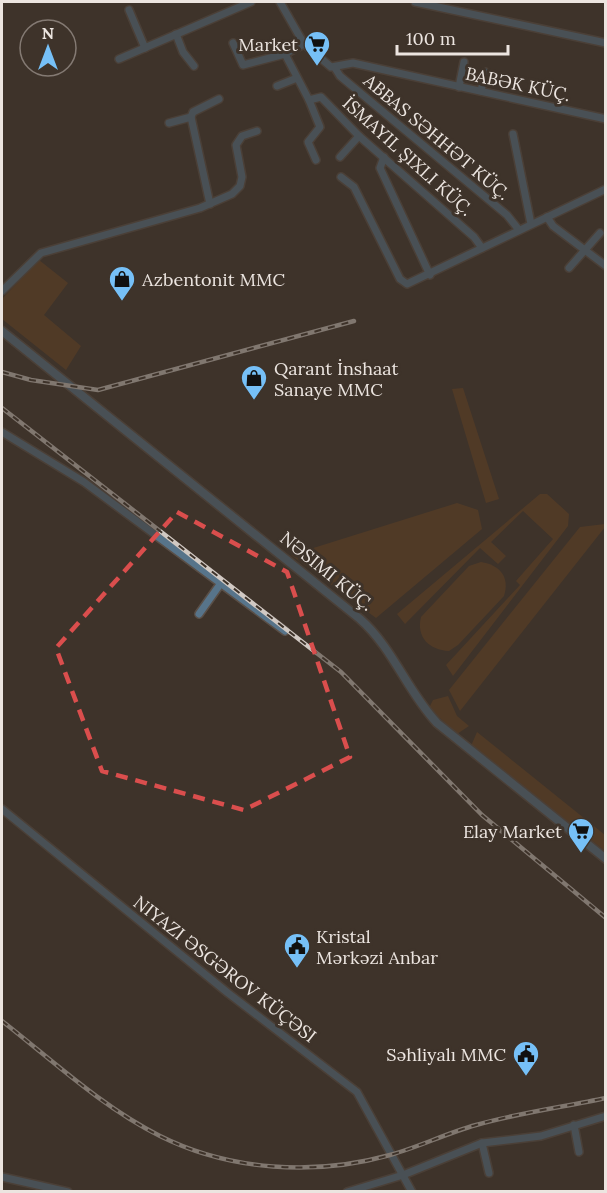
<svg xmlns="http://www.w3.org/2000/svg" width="607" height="1193" viewBox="0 0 607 1193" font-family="Lora,serif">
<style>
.green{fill:#674323}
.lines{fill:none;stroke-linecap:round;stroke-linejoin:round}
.minor-casing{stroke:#5a4f47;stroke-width:10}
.tertiary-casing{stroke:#5a4f47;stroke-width:11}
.minor{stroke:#57748a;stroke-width:7}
.tertiary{stroke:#57748a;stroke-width:8}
.rail-casing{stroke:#d1c9c3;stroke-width:4.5}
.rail{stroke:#3e332a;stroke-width:2;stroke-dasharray:7;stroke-linecap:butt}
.marked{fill:none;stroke:#da4e4d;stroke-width:4.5;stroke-dasharray:12 8;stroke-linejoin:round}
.labels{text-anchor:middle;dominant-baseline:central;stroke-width:6;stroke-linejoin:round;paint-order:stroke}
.poi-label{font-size:18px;fill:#ece5e0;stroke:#3e332a;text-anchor:end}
.street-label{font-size:18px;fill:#ece5e0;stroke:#3e332a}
</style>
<rect width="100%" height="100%" fill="#3e332a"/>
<g class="green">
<path d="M39,260L68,283L44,315L81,346L66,370L2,319V299Z"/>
<path d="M463,388L499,499L486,503L452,389Z"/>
<path d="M540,494H547L569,514L568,526L453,676L446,665L520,585L516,581L553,539L523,511L491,542L506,556L498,564L480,548L405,624L397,614Z"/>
<path d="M457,503L478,510L482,529L376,618L291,555Z"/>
<path d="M605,524V527L460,711L449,690L580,527Z"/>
<path d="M481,562C500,565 510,577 504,596L458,645L449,651C429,650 416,637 421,617L469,566Z"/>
<path d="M448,696L457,716L469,726L457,734L429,708L433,700Z"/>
<path d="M477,732L605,835V851L471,746Z"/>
</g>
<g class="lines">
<g class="minor-casing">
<g id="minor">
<path d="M280,2L304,44L331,67L353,63L606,119"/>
<path d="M415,2L606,43"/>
<path d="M129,10L145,48"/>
<path d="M176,34L183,52L194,66"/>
<path d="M233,43L243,65L285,54"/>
<path d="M304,44L285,54L309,100L321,97L359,136L474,237L482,248"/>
<path d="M119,59L251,2"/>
<path d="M335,68L340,76L507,215L519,230"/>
<path d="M277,86L297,78"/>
<path d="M459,87L464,62"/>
<path d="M481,91L485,72"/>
<path d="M309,100L320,127L308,142L316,160"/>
<path d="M169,123L191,117"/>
<path d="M513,134L531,224"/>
<path d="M340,157L359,136"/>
<path d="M384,157L380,168L430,275"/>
<path d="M341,177L354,187L400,279L407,284L606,189"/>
<path d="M210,204L191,117L193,112L219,99"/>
<path d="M547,217L553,226L606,266"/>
<path d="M569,268L600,233"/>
<path d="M2,291L41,253L200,208L232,194L240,186L242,177L236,145L242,136L257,131"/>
<path d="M2,432L84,482L285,631"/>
<path d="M199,614L221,583"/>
<path d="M2,809L228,993L357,1092L412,1192"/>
<path d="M574,1125L579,1152"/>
<path d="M482,1143L489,1173"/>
<path d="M2,1177L68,1192"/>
<path d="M347,1192L403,1175L482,1143L541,1136L606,1116"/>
</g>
</g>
<g class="tertiary-casing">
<path id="tertiary" d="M2,331L360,619C393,648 407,691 437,723L606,859"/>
</g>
<use href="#minor" class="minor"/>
<use href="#tertiary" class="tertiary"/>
<g class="rail-casing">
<g id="rail">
<path d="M2,372L31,380L98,390L354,321"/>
<path d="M2,408L341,672L482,815L606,918"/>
<path d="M2,1021C52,1060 102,1107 160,1136C230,1171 315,1176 390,1155C419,1147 447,1133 476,1125C518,1113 563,1107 606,1098"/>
</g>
</g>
<use href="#rail" class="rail"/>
</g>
<path d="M0 0H607V1193H0ZM177,512L287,572L350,757L244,810L102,771L56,648Z" fill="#3e332a" fill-opacity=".55" fill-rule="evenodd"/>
<path class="marked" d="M177,512L287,572L350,757L244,810L102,771L56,648Z"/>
<defs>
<g id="supermarket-pin" transform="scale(1.35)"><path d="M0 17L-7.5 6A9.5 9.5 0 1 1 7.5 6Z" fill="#76c0f7" stroke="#3e332a"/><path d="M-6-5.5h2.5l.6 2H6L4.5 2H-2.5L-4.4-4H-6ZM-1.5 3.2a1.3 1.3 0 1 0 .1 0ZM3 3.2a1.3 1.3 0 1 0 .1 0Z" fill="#111"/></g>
<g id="shop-pin" transform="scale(1.35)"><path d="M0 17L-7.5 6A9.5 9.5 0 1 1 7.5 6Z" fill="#76c0f7" stroke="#3e332a"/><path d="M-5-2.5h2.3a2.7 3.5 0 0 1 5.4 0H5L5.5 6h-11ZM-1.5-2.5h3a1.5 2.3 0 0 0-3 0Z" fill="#111"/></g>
<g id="civic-pin" transform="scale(1.35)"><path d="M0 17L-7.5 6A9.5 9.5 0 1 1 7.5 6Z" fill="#76c0f7" stroke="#3e332a"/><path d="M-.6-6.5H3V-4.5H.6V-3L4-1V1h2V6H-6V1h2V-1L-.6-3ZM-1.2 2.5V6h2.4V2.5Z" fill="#111"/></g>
</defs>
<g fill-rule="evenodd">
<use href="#supermarket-pin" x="317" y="44"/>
<use href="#shop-pin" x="122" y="279"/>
<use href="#shop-pin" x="254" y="378"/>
<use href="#supermarket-pin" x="581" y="831"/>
<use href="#civic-pin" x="297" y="946"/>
<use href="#civic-pin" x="526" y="1054"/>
</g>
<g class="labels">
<g class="poi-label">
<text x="298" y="44">Market</text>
<text x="142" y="279" text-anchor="start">Azbentonit MMC</text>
<text x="274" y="368" text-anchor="start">Qarant İnshaat<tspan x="274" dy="21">Sanaye MMC</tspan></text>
<text x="562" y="831">Elay Market</text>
<text x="316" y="936" text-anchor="start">Kristal<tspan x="316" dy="21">Mərkəzi Anbar</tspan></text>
<text x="506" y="1054">Səhliyalı MMC</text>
</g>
<g class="street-label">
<text transform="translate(518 84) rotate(12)">BABƏK KÜÇ.</text>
<text transform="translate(437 137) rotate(40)">ABBAS SƏHHƏT KÜÇ.</text>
<text transform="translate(408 156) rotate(42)">İSMAYIL ŞIXLI KÜÇ.</text>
<text transform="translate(327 571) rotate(39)">NƏSIMI KÜÇ.</text>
<text transform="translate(225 969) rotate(38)">NIYAZI ƏSGƏROV KÜÇƏSI</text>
</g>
</g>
<rect width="607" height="1193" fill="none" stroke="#ece5e0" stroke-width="6"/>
<g transform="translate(48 48)"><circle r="28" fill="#3e332a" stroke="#847a73" stroke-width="1.5"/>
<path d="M0-4.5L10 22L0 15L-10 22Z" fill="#76c0f7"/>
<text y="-9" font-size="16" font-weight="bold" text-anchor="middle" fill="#ece5e0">N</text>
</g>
<path d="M397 45v9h111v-9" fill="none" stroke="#ece5e0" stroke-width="3"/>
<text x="406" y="45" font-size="18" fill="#ece5e0" stroke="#3e332a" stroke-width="4.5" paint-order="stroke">100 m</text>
</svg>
